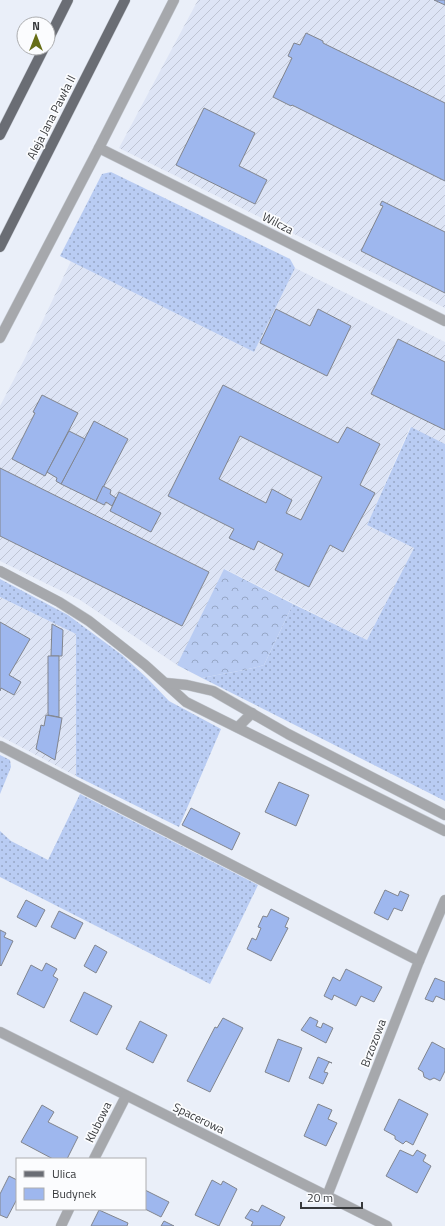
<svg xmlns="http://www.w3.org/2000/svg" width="445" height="1226" viewBox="0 0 445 1226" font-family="'Titillium Web',sans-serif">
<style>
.industrial{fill:url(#industrial-furrows)}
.grass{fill:url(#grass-dots)}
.forest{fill:url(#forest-crowns)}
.building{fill:#9eb7ee;stroke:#81858e;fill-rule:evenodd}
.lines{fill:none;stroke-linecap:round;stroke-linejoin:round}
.minor-casing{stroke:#c6cbd3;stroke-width:11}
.major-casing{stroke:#c6cbd3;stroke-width:11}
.minor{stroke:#a6a8ac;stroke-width:10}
.major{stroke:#6a6d74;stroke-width:10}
.labels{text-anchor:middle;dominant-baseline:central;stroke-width:3.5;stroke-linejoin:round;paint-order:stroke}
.street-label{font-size:12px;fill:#37393c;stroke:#fbfcfe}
</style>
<defs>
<pattern id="industrial-furrows" width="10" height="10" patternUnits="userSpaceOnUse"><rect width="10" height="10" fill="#dde4f5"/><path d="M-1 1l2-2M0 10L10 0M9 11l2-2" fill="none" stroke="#bec4d3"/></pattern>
<pattern id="grass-dots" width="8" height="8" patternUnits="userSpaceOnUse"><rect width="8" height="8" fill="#b9ccf3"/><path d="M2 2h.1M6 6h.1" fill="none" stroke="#97a7c6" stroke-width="1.8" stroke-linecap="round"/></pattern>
<pattern id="forest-crowns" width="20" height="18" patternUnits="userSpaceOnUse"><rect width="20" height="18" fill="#b9ccf3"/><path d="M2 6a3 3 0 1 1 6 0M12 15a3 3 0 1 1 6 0" fill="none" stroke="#97a7c6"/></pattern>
</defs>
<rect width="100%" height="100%" fill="#eaeff9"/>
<g class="industrial">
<path d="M198,0H445V308L119,148Z"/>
<path d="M71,261L254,352L295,268L445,342V444L410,427L367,525L414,548L367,640L225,569L177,665L80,600L0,561V406L25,358Z"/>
<path d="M0,597L76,634V776L0,736Z"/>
</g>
<g class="grass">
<path d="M111,172L290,259L295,268L254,352L60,256L102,174Z"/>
<path d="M411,427L445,444V801L202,678C223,673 244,671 264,665L293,604L367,640L414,548L367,525Z"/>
<path d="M0,579L68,615L122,655L147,678L169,701L221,729L179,827L76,776V634L0,597Z"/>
<path d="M0,755L10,760L11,767L0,794Z"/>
<path d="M80,794L258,885L210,984L0,877V831L11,841L48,860Z"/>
</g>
<path class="forest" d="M224,569L293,604L264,665C244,671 223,673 202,678L177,665Z"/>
<g class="building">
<path d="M434,0H445V5Z"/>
<path d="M306,33L323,41V43L445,103V181L292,105L291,106L273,97L292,58L288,56L294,43L300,45Z"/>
<path d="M204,108L255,133L239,166L267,180L255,204L176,165Z"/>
<path d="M382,201L445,232V293L361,251L383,206L380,205Z"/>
<path d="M276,309L310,326L318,309L351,326L327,376L260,343Z"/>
<path d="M398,339L445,362V430L371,394Z"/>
<path d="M223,385L338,443L347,427L380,444L360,485L375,493L343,552L330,545L309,587L275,570L283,554L258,541L254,550L229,538L234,529L168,496ZM240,436L322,477L301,520L286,513L292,500L272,489L266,503L219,479Z"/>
<path d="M42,395L78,413L45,476L12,459L35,413L33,412Z"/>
<path d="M94,421L128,439L96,501L61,484Z"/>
<path d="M69,431L85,439L61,484L56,481L57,478L47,472Z"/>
<path d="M0,468L209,572L182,626L0,536Z"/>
<path d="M103,486L111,490L110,494L116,498L112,506L106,502L104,505L96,501Z"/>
<path d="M119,492L161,513L151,532L110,511Z"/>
<path d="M0,622L30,639L9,675L21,682L14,695L1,688L0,691Z"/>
<path d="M52,624L63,630L62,656H51Z"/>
<path d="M48,656H59V717L48,715Z"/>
<path d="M46,715L62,718L55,760L36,749L41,725L44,726Z"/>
<path d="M279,782L309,795L296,826L265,812Z"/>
<path d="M191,808L240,833L232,850L182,825Z"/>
<path d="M385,890L398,896L400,891L409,895L402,911L394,908L388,920L374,913Z"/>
<path d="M26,900L45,910L36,927L17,917Z"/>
<path d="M271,909L289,918L285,927L288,928L271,961L247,949L252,938L256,940L261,928L258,927L263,916L267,917Z"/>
<path d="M59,911L83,923L75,939L51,927Z"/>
<path d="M0,930L6,933L4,937L13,941L1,966L0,965Z"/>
<path d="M95,945L107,952L96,973L84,966Z"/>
<path d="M46,963L57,969L53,976L58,979L44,1008L17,994L31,965L42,971Z"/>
<path d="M346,969L382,987L374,1002L361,996L356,1006L334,995L332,1000L324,996L333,977L340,981Z"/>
<path d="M435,978L445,982V1000L436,996L433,1002L425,999Z"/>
<path d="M84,992L112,1006L97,1035L70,1021Z"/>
<path d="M310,1017L318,1021L316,1026L321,1028L323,1023L333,1028L326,1043L301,1030Z"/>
<path d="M223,1018L243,1028L210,1092L187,1081L215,1027L217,1028Z"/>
<path d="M140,1021L167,1035L153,1063L126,1049Z"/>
<path d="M278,1039L302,1048L289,1082L265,1072Z"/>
<path d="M432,1042L445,1049V1071L440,1081L434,1078L430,1080L424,1077L423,1072L418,1069Z"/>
<path d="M318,1057L332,1063L329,1062L324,1072L328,1073L323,1084L309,1078Z"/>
<path d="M399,1099L428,1114L413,1145L406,1141L403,1144L395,1139V1136L384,1130Z"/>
<path d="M318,1104L332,1110L328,1119L337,1123L326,1146L304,1136Z"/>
<path d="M42,1105L54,1112L48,1122L78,1137L67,1159H53L21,1142Z"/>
<path d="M400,1150L413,1156L417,1150L426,1155L423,1161L431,1166L417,1193L386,1176Z"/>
<path d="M9,1176L17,1180V1199L7,1218L0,1215V1194Z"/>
<path d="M212,1180L221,1185L223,1181L237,1189L219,1226L195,1215Z"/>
<path d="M145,1190L169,1202L161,1217L145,1209Z"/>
<path d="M262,1205L285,1217L280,1226H251L253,1222L245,1218L251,1209L258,1212Z"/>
<path d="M99,1210L128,1223L127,1226H91Z"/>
<path d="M164,1221L174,1226H161Z"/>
</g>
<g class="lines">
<g class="minor-casing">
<g id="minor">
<path d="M99,148L445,321"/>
<path d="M0,338L99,148L174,0"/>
<path d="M0,571L59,602L89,621L145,665L186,702L445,831"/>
<path d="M166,683L187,685L213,691L288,734L445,815"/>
<path d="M238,727L252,713"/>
<path d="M0,746L419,961"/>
<path d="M0,1032L387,1226"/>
<path d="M94,1159L126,1096"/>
<path d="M327,1196L419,961L445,900"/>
<path d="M61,1226L69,1209"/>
</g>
</g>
<g class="major-casing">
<g id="major">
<path d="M48,40L68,0"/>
<path d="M0,135L44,48"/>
<path d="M0,247L125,0"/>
</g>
</g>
<use href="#minor" class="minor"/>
<use href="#major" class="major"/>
</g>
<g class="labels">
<g class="street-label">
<text transform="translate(51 117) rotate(-63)">Aleja Jana Pawła II</text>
<text transform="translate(278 223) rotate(27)">Wilcza</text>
<text transform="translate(373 1043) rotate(-69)">Brzozowa</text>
<text transform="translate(199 1118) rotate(26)">Spacerowa</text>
<text transform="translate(98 1122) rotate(-64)">Klubowa</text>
</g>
</g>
<rect x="16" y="1158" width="130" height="52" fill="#fbfcfe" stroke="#adaeb0"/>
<rect x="24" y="1171" width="20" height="6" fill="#6a6d74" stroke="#adaeb0"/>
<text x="52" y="1178" font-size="12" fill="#37393c">Ulica</text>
<rect x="24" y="1188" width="20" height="12" fill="#9eb7ee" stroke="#adaeb0"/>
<text x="52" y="1198" font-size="12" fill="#37393c">Budynek</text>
<g transform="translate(36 36)"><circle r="19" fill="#fbfcfe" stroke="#adaeb0"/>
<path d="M0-3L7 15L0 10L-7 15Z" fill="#666e16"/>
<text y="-6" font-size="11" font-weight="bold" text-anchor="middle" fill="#37393c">N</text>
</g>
<path d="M301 1202v6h61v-6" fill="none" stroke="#37393c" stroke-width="2"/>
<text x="307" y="1202" font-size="12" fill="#37393c" stroke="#fbfcfe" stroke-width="3" paint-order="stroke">20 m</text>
</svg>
